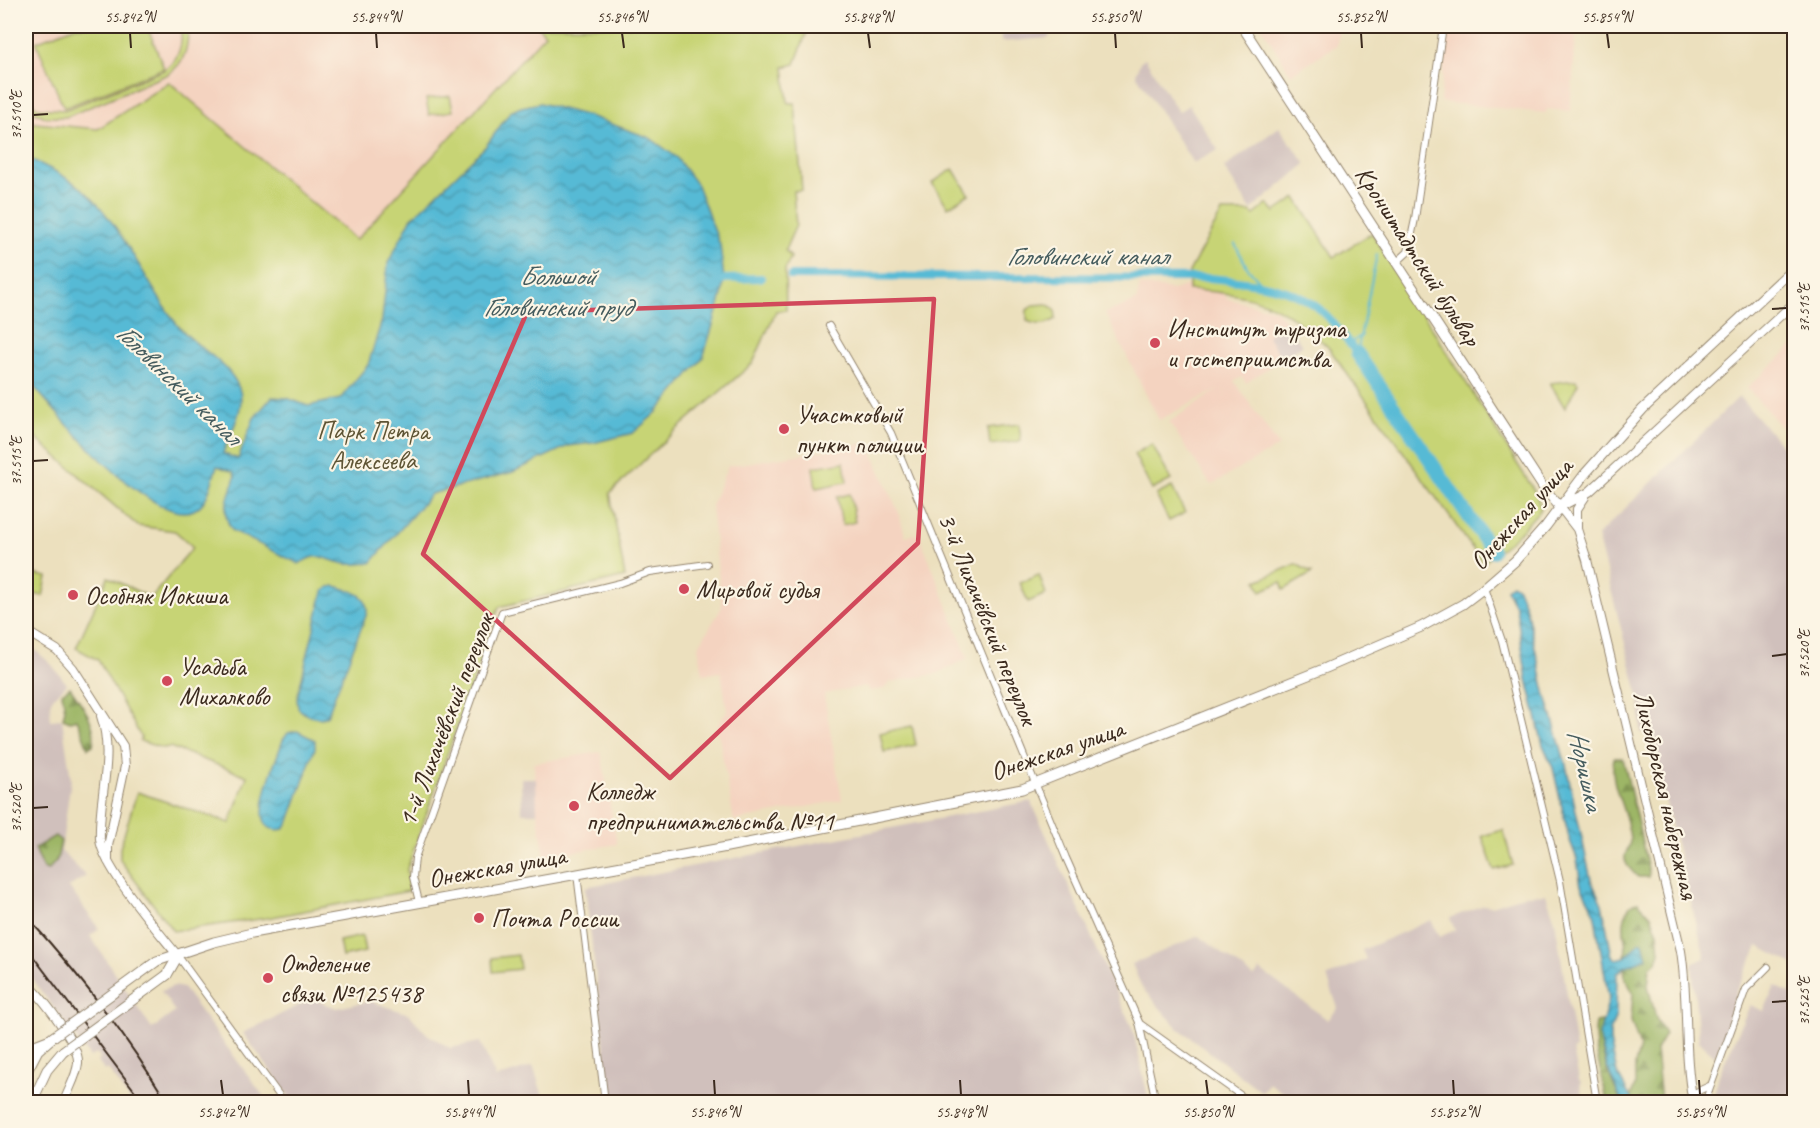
<svg xmlns="http://www.w3.org/2000/svg" width="1820" height="1128" viewBox="0 0 1820 1128" font-family="Caveat,sans-serif">
<style>
.built{fill:#f4d3c0}
.industrial{fill:#d0c0bc}
.forest{fill:url(#forest-firs);stroke:#6c7042;stroke-width:1.5}
.park{fill:#c7d475;stroke:#817f4a;stroke-width:1.5}
.water{fill:url(#water-waves);stroke:#49727a;stroke-width:1.5}
.lines{fill:none;stroke-linecap:round;stroke-linejoin:round}
.stream{stroke:#57bad5;stroke-width:2}
.canal{stroke:#57bad5;stroke-width:8}
.river{stroke:#57bad5;stroke-width:14}
.minor-casing{stroke:#94856e;stroke-width:8}
.tertiary-casing{stroke:#94856e;stroke-width:10}
.secondary-casing{stroke:#94856e;stroke-width:11}
.minor{stroke:#fff;stroke-width:6}
.tertiary{stroke:#fff;stroke-width:8}
.secondary{stroke:#fff;stroke-width:9}
.rail{stroke:#3b2a1e;stroke-width:2}
.secondary-bridge-casing{stroke:#94856e;stroke-width:11;stroke-linecap:butt}
.secondary-bridge{stroke:#fff;stroke-width:9}
.marked{fill:none;stroke:#d1495b;stroke-width:4.5;stroke-linejoin:round}
.ticks{fill:none;stroke:#3b2a1e;stroke-width:2}
.poi-dot{fill:#d1495b;stroke:#fcf5e5;stroke-width:2}
.labels{text-anchor:middle;dominant-baseline:central;stroke-width:4.5;stroke-linejoin:round;paint-order:stroke}
.street-label{font-size:26px;fill:#3b2a1e;stroke:#fcf5e5}
.poi-label{font-size:26px;fill:#3b2a1e;stroke:#fcf5e5;text-anchor:start}
.park-label{font-size:26px;fill:#5e5434;stroke:#fcf5e5}
.water-label{font-size:27px;font-style:italic;fill:#455c5e;stroke:#fcf5e5}
.neatline{fill:none;stroke:#3b2a1e;stroke-width:2}
.ticks-label{font-size:15px;text-anchor:middle;fill:#3b2a1e}
</style>
<defs>
<pattern id="forest-firs" width="22" height="20" patternUnits="userSpaceOnUse" patternTransform="scale(1.5)"><rect width="22" height="20" fill="#9db666"/><path d="M5 1l3.5 6h-7zM16 11l3.5 6h-7z" fill="#819453"/></pattern>
<pattern id="water-waves" width="16" height="10" patternUnits="userSpaceOnUse" patternTransform="scale(1.5)"><rect width="16" height="10" fill="#57bad5"/><path d="M0 5q4-4 8 0t8 0" fill="none" stroke="#4997ac"/></pattern>
</defs>
<rect width="100%" height="100%" fill="#fcf5e5"/>
<filter id="ink" filterUnits="userSpaceOnUse"><feTurbulence type="fractalNoise" baseFrequency=".0167" numOctaves="2"/><feDisplacementMap in="SourceGraphic" scale="12" xChannelSelector="R" yChannelSelector="G"/><feConvolveMatrix kernelMatrix="1 2 1 2 8 2 1 2 1" color-interpolation-filters="sRGB"/></filter>
<filter id="wash" filterUnits="userSpaceOnUse"><feTurbulence type="fractalNoise" baseFrequency=".008" numOctaves="4" result="noise"/><feDisplacementMap in="SourceGraphic" scale="24" xChannelSelector="R" yChannelSelector="G"/><feGaussianBlur stdDeviation="1.35" result="paint"/><feColorMatrix in="noise" values="0 0 0 0 0 0 0 0 0 0 0 0 0 0 0 0 0 1.4 0 .05"/><feComposite in="paint" operator="in"/></filter>
<g filter="url(#wash)">
<rect width="100%" height="100%" fill="#ece0be"/>
<g class="built">
<path d="M26,26H538L546,34L356,241L169,82L98,129L35,123L26,119Z"/>
<path d="M1261,26H1339L1337,45L1291,74Z"/>
<path d="M1448,26H1577L1570,111L1547,109L1546,113L1440,102Z"/>
<path d="M1210,278L1228,299L1275,310L1288,323L1268,336L1282,358L1246,383L1242,377L1234,381L1279,446L1211,485L1169,422L1219,389L1159,420L1105,313L1136,301L1140,285L1173,290Z"/>
<path d="M1794,345V441L1747,388Z"/>
<path d="M868,443L899,513L905,536L919,534L968,658L936,674L890,682L884,689L870,691L866,686L824,694L842,800L734,821L717,726L727,711L721,672L703,674L698,647L722,607L711,506L728,466Z"/>
<path d="M601,752L617,844L545,857L535,800L534,763Z"/>
</g>
<g class="industrial">
<path d="M1000,26H1051L1049,38L1001,42Z"/>
<path d="M1145,58L1178,112L1189,105L1218,150L1193,163L1136,74L1140,62Z"/>
<path d="M1279,127L1306,164L1251,210L1224,168Z"/>
<path d="M1288,323L1302,346L1282,358L1267,336Z"/>
<path d="M1739,397L1794,459V1102H1712L1719,1075L1750,1005L1764,1011L1775,986L1790,993L1794,977L1793,964L1758,946L1737,989L1725,1034L1715,1056L1699,1041L1692,964L1705,958L1648,732L1641,733L1639,697L1597,536Z"/>
<path d="M26,642L51,664L67,684L51,700L50,720L62,719L71,779L61,851L86,876L69,887L99,929L90,936L152,1029L175,1012L161,991L174,986L183,988L268,1102H131L108,1069L105,1071L97,1061L101,1059L97,1053L90,1057L26,971Z"/>
<path d="M521,778H536L537,813H522Z"/>
<path d="M1031,801L1133,1030L1149,1102H611L585,887Z"/>
<path d="M1546,894L1555,921L1576,1049L1573,1050L1579,1080L1582,1084H1580L1584,1102H1296L1269,1083L1262,1092L1178,1028L1142,988L1132,964L1199,936L1254,977L1260,970L1328,1020L1338,1008L1327,977L1366,959L1362,950L1431,920L1439,937L1455,930L1450,918L1484,905L1491,906L1526,895Z"/>
<path d="M312,999L337,1008L370,1001L409,1014L427,1034L450,1048L480,1042L496,1078L533,1066L545,1102H293L243,1033Z"/>
</g>
<g class="forest">
<path d="M70,687C81,704 98,724 93,745L88,748L77,719L70,721L63,718L65,709L62,693Z"/>
<path d="M1614,758H1623L1649,873L1648,877H1638C1634,873 1629,869 1626,863C1622,854 1630,849 1630,840C1629,812 1608,786 1614,758Z"/>
<path d="M55,836L61,841L57,860L48,870L43,868L35,848Z"/>
<path d="M1638,902L1651,916L1658,933L1660,952L1657,962L1650,967L1648,986L1656,1018L1665,1034L1656,1050L1661,1102H1633L1630,1098L1635,1085V1065L1640,1047L1631,1021L1633,993L1625,977L1624,967L1628,965L1639,944L1625,957C1629,937 1617,930 1630,905Z"/>
<path d="M1603,1021C1595,1045 1611,1081 1622,1102H1607C1603,1075 1592,1049 1596,1022Z"/>
</g>
<g class="park">
<path d="M76,26H147L164,68L64,108L36,42Z"/>
<path d="M180,26H188V29C188,48 185,63 168,74L66,117H45L26,107V97L38,108L65,110L164,70C179,60 184,43 180,26Z"/>
<path d="M538,26H809L795,64L784,67L788,103H795L802,190L793,191L796,225L785,250L791,257L785,270L786,310L776,311L753,363L676,430L610,493L625,577L499,607L407,869L409,891L267,918L173,931L120,860V848L137,792L230,823L247,776L170,747L162,748L140,741L141,737L98,660L76,648L108,577L151,598L193,547L175,531L138,526L26,430V119L35,123L98,129L169,82L356,240L545,34Z"/>
<path d="M450,96L453,111L429,115L426,99Z"/>
<path d="M953,169L969,194L948,207L932,183Z"/>
<path d="M1296,198L1334,257L1372,233L1537,495L1541,509L1515,537L1483,563L1328,347C1279,301 1255,294 1189,290V272L1222,212H1250L1254,215L1268,204L1275,212Z"/>
<path d="M1046,304L1055,309L1056,319C1046,325 1038,326 1027,321V310L1034,305Z"/>
<path d="M1576,380L1578,383L1565,408L1550,383Z"/>
<path d="M1019,424L1021,441L990,445L988,428Z"/>
<path d="M1152,444L1171,480L1152,490L1134,454Z"/>
<path d="M844,462L847,482L816,488L813,467Z"/>
<path d="M1172,487L1185,513L1169,521L1156,495Z"/>
<path d="M850,494L855,522L842,525L837,497Z"/>
<path d="M1296,564L1312,573L1284,590L1281,582L1261,591L1257,581Z"/>
<path d="M29,573L47,577L43,596L26,592Z"/>
<path d="M1039,575L1046,594L1028,602L1020,583Z"/>
<path d="M912,726L916,745L884,752L880,733Z"/>
<path d="M1503,830L1513,865L1494,870L1482,836Z"/>
<path d="M362,936L365,952L342,957L339,941Z"/>
<path d="M518,955L520,969L493,972L492,958Z"/>
</g>
<g class="water">
<path d="M540,103L592,117L650,138L676,157L697,185L720,245L724,279L722,295L703,358L657,412L633,433L593,443L568,446L513,472L431,494L371,563C363,563 354,565 346,564C324,561 321,549 299,564L233,531C219,513 229,497 235,477L234,472L217,466C212,480 209,503 194,510C152,529 50,406 26,377V157C45,166 64,175 81,188C117,216 147,285 176,323C193,347 227,359 239,388C247,407 229,435 223,453L238,459L254,418L272,397L287,398L308,406L340,399L368,365L382,320L388,263L411,219L486,146L510,112L521,107Z"/>
<path d="M1512,584L1518,588L1526,608L1545,692L1566,765L1591,880L1602,904L1612,956L1616,959L1625,957L1640,942H1643L1647,958L1624,967L1617,974L1616,1015L1610,1032V1041L1617,1073L1633,1102H1622L1620,1098L1607,1067L1599,1035L1609,999L1594,911L1581,886L1577,859L1569,838L1553,768L1543,745L1527,679L1516,608L1506,589Z"/>
<path d="M336,586C352,592 368,592 367,613L327,716C318,721 305,715 298,708L297,698L323,592L329,587Z"/>
<path d="M297,731L315,740V748L288,824L284,829C240,838 278,757 283,740L288,733Z"/>
</g>
<g class="lines">
<g class="stream">
<path d="M1235,244L1247,267L1262,284"/>
<path d="M1349,344L1362,335"/>
<path d="M1357,353L1377,254"/>
</g>
<g class="canal">
<path d="M791,276L1210,278C1250,282 1298,285 1328,317C1338,328 1347,341 1357,353"/>
<path d="M716,283L724,279L761,278"/>
</g>
<path class="river" d="M1357,353L1492,551"/>
</g>
</g>
<g filter="url(#ink)">
<g class="lines">
<g class="minor-casing">
<g id="minor">
<path d="M1397,262L1408,252L1415,219L1443,26"/>
<path d="M829,326L891,433L1066,858L1139,1022L1156,1102"/>
<path d="M1484,588L1502,641L1560,881L1597,1102"/>
<path d="M577,874L605,1102"/>
<path d="M419,902L413,877L415,858L502,612L620,583L650,572L707,564"/>
<path d="M178,956L284,1102"/>
<path d="M1139,1023L1250,1102"/>
<path d="M1692,1094L1709,1086"/>
<path d="M1705,1102L1746,989L1768,967"/>
</g>
</g>
<g class="tertiary-casing">
<g id="tertiary">
<path d="M1577,528V509L1585,497"/>
<path d="M26,631L57,650L73,668L123,746L125,766L108,846V861"/>
<path d="M101,716C115,757 98,797 100,839C102,867 159,932 178,956"/>
<path d="M26,983C40,994 80,1045 78,1063C77,1076 68,1090 64,1102"/>
<path d="M26,1048L49,1039"/>
<path d="M1693,1102C1683,1052 1689,1001 1681,951L1587,560L1577,529L1560,507L1589,492L1794,303"/>
</g>
</g>
<g class="secondary-casing">
<g id="secondary">
<path d="M1242,26L1543,487L1560,507"/>
<path d="M157,961L214,942L252,933L727,847L1022,789L1326,668L1421,627L1463,604L1484,588L1515,561L1546,526L1584,475L1643,409L1794,268"/>
<path d="M167,975L178,956"/>
<path d="M26,1073L38,1050L53,1037"/>
<path d="M32,1102L47,1070L63,1051"/>
</g>
</g>
<use href="#minor" class="minor"/>
<use href="#tertiary" class="tertiary"/>
<use href="#secondary" class="secondary"/>
<g class="rail">
<path d="M26,916C79,974 126,1035 167,1102"/>
<path d="M26,947L143,1102"/>
</g>
<g class="secondary-bridge-casing">
<g id="secondary-bridge">
<path d="M53,1037L157,961"/>
<path d="M63,1051L167,975"/>
</g>
</g>
<use href="#secondary-bridge" class="secondary-bridge"/>
</g>
</g>
<path class="marked" d="M934,299L918,543L670,778L423,554L527,312Z"/>
<path class="ticks" d="M130,33L131,48M376,33L377,48M622,33L624,48M868,33L870,48M1115,33L1116,48M1361,33L1362,48M1607,33L1609,48M33,115L48,114M1772,309L1787,308M33,461L48,460M1772,656L1787,654M33,808L48,807M1772,1002L1787,1001M221,1080L223,1095M468,1080L469,1095M714,1080L715,1095M960,1080L961,1095M1206,1080L1208,1095M1453,1080L1454,1095M1699,1080L1700,1095"/>
<g class="poi-dot">
<circle cx="1155" cy="343" r="6"/>
<circle cx="784" cy="429" r="6"/>
<circle cx="684" cy="589" r="6"/>
<circle cx="73" cy="595" r="6"/>
<circle cx="167" cy="681" r="6"/>
<circle cx="574" cy="806" r="6"/>
<circle cx="479" cy="918" r="6"/>
<circle cx="268" cy="978" r="6"/>
</g>
<g class="labels">
<g class="street-label">
<text transform="translate(1418 256) rotate(57)">Кронштадтский бульвар</text>
<text transform="translate(1521 514) rotate(-48)">Онежская улица</text>
<text transform="translate(988 619) rotate(68)">3-й Лихачёвский переулок</text>
<text transform="translate(446 720) rotate(-69)">1-й Лихачёвский переулок</text>
<text transform="translate(1057 750) rotate(-19)">Онежская улица</text>
<text transform="translate(1666 795) rotate(77)">Лихоборская набережная</text>
<text transform="translate(497 867) rotate(-10)">Онежская улица</text>
</g>
<g class="poi-label">
<text x="1167" y="328">Институт туризма<tspan x="1167" dy="30">и гостеприимства</tspan></text>
<text x="796" y="414">Участковый<tspan x="796" dy="30">пункт полиции</tspan></text>
<text x="696" y="589">Мировой судья</text>
<text x="85" y="595">Особняк Иокиша</text>
<text x="179" y="666">Усадьба<tspan x="179" dy="30">Михалково</tspan></text>
<text x="586" y="791">Колледж<tspan x="586" dy="30">предпринимательства №11</tspan></text>
<text x="491" y="918">Почта России</text>
<text x="280" y="963">Отделение<tspan x="280" dy="30">связи №125438</tspan></text>
</g>
<g class="park-label">
<text x="373" y="430">Парк Петра<tspan x="373" dy="30">Алексеева</tspan></text>
</g>
<g class="water-label">
<text x="1087" y="256">Головинский канал</text>
<text x="557" y="276">Большой<tspan x="557" dy="31">Головинский пруд</tspan></text>
<text transform="translate(179 384) rotate(44)">Головинский канал</text>
<text transform="translate(1586 770) rotate(77)">Норишка</text>
</g>
</g>
<rect width="1820" height="1128" fill="none" stroke="#fcf5e5" stroke-width="66"/>
<rect x="33" y="33" width="1754" height="1062" class="neatline"/>
<g class="ticks-label">
<text x="130" y="22">55.842°N</text>
<text x="376" y="22">55.844°N</text>
<text x="622" y="22">55.846°N</text>
<text x="868" y="22">55.848°N</text>
<text x="1115" y="22">55.850°N</text>
<text x="1361" y="22">55.852°N</text>
<text x="1607" y="22">55.854°N</text>
<text transform="translate(16 115) rotate(-90)" y="5">37.510°E</text>
<text transform="translate(1804 308) rotate(-90)" y="5">37.515°E</text>
<text transform="translate(16 461) rotate(-90)" y="5">37.515°E</text>
<text transform="translate(1804 654) rotate(-90)" y="5">37.520°E</text>
<text transform="translate(16 808) rotate(-90)" y="5">37.520°E</text>
<text transform="translate(1804 1001) rotate(-90)" y="5">37.525°E</text>
<text x="223" y="1117">55.842°N</text>
<text x="469" y="1117">55.844°N</text>
<text x="715" y="1117">55.846°N</text>
<text x="961" y="1117">55.848°N</text>
<text x="1208" y="1117">55.850°N</text>
<text x="1454" y="1117">55.852°N</text>
<text x="1700" y="1117">55.854°N</text>
</g>
</svg>
